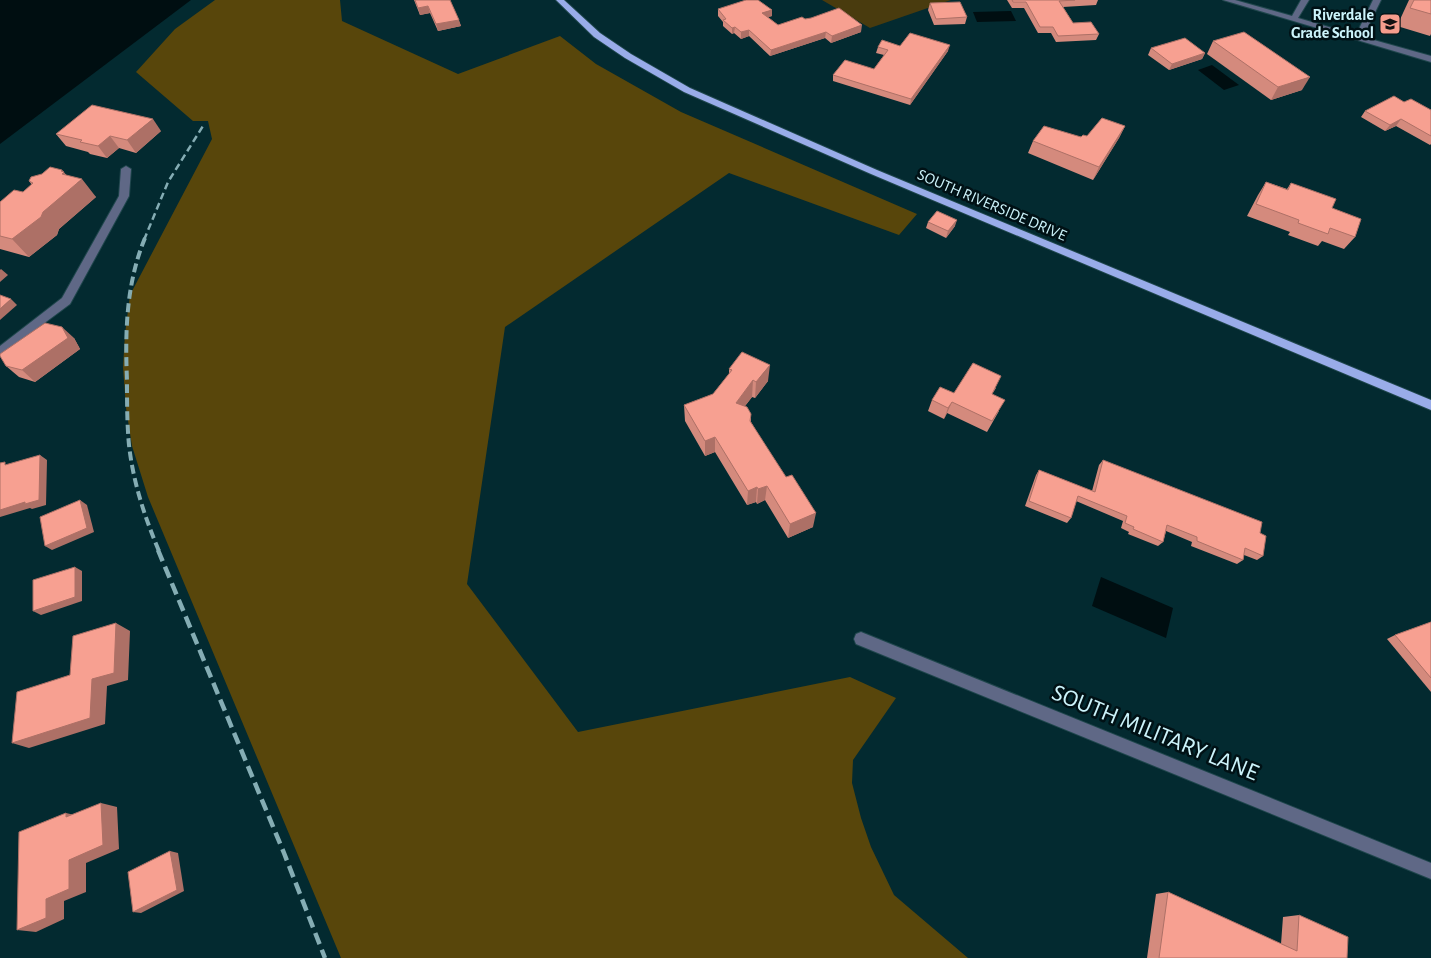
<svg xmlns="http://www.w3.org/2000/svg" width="1431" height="958" viewBox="0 0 1431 958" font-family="'Alegreya Sans',sans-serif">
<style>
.green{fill:#493b0e}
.forest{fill:#58460b}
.water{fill:#000e11}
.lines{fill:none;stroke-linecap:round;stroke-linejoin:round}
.minor-casing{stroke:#1f464c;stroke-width:2}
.major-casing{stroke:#1f464c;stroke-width:2}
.minor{fill:#5f6886;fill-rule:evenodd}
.major{fill:#99ace9;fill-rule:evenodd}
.rail-far2{stroke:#85adb4;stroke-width:2.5;stroke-dasharray:7 4;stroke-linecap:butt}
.rail-far1{stroke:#85adb4;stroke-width:4;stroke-dasharray:9 4.5;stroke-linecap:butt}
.rail{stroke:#85adb4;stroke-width:4.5;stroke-dasharray:12 6;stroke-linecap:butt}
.wall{fill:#d48a7d}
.shaded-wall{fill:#ad7066}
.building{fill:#f7a091;stroke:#ad7066}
.labels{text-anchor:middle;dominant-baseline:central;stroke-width:5;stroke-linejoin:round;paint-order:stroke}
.far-poi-label{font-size:16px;font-weight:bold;fill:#ccf4fb;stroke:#001115;text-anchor:end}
.far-street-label{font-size:16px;fill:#ccf4fb;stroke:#001115}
.near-street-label{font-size:24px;fill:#ccf4fb;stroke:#001115}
</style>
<rect width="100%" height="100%" fill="#032a30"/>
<path class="green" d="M822,0H951L870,28Z"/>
<path class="forest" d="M215,0H340L342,21L458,74L560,36L596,64L681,112L917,214L899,235L729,173L505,327L467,584L578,732L850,677L896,698L853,760L852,783L861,818L871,847L894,895L968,958H341L148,497L132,446L126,408L123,367L125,334L130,295L212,139L208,121H193L136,72L175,29Z"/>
<g class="water">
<path d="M0,0H191L0,144Z"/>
<path d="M1011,11L1016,21L977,22L973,12Z"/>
<path d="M1212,65L1239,85L1224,90L1198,70Z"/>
<path d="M1101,577L1173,608L1166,638L1092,606Z"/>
</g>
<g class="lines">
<g class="minor-casing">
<g id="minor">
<path d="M1223,0H1235L1292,16L1301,0H1309L1298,18L1356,35L1373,0H1381L1363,37L1431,56V62Z"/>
<path d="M126,166L131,169L129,196L70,304L0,356V346L62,298L119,196L121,169Z"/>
<path d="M861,632L1431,863V879L856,644L854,639L856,634Z"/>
</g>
</g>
<g class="major-casing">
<path id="major" d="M556,0H564L600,33L631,54L690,88L877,170L1431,400V410L871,174L684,92L625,58L594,37Z"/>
</g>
<use href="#minor" class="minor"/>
<use href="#major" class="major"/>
<path class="rail-far2" d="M144,240L168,182L203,126"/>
<path class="rail-far1" d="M145,238C126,284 125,332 127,381C127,402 127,424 129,445C133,482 145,518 159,551"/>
<path class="rail" d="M158,550L284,853L325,958"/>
</g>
<g class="wall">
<path d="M414,0H450L461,26L438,31L430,13L420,15Z"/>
<path d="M1007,0H1098L1096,5L1063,7L1073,23L1099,34L1096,40L1056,42L1051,33H1038L1024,8H1012Z"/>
<path d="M1409,0H1431V34L1430,36L1397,26Z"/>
<path d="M930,3L967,17L965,24L934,25L928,10Z"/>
<path d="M718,9L772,16L768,17L778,25L805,19L861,32L831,43L825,38L770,56L749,36L741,39L734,33L732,34L723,26V22L718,16Z"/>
<path d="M1213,41L1302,90L1271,100L1207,54Z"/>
<path d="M900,46L948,51L910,105L833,81V75L874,69L884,55L876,53L878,47Z"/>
<path d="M1151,48L1205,53L1202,59L1169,70L1148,55Z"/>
<path d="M1404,102L1431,110V144L1430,145L1396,126L1385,131L1361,117L1365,111Z"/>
<path d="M1125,126L1119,138L1093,180L1028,153L1033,141L1087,136Z"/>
<path d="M161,131L136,153L119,148L107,158L90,154L88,152L66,146L56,134Z"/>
<path d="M62,170L66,175L96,197L59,229L57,235L29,257L0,249V202L23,192L32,185L29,181Z"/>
<path d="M1266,182L1287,189L1291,183L1332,208L1355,237L1344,249L1322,241L1318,246L1288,235L1290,232L1247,216L1258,195Z"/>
<path d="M928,222L955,226L946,238L926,228Z"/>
<path d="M74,338L80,349L35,382L19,377L6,366Z"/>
<path d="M729,369L768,381L755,398L752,397L745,406L751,414V422L813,527L788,538L765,500L757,504L756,502L747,505L715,452L705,456L685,421L684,405L713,394L729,374Z"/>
<path d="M996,388L992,394L999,411L987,432L947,413L944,419L928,411L932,400L954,393Z"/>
<path d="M1103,460L1260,533L1263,556L1257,560L1244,555L1243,560L1237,564L1191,546L1192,542L1166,531L1163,542L1158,546L1128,534L1129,532L1121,528L1123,521L1076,501L1071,518L1067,523L1025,506L1036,475L1039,470L1092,491L1099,465Z"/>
<path d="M1431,622V692L1387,639L1395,635Z"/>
<path d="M1168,892L1281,944L1283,917L1299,915L1347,958H1147L1156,894Z"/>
</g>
<g class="shaded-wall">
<path d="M428,6L430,13L420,15L418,8Z"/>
<path d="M772,10V16L762,19V13Z"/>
<path d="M459,20L461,26L438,31L436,24Z"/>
<path d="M862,25L861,32L831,43L832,36Z"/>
<path d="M735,27L734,33L732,34V28Z"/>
<path d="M749,30V36L741,39V32Z"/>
<path d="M826,32L825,38L770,56L771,50Z"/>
<path d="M950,45L948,51L910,105L911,99Z"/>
<path d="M1205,53L1202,59L1169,70L1172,64Z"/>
<path d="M1310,77L1302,90L1271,100L1278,87Z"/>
<path d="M153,119L161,131L136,153L127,140Z"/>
<path d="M1401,119L1396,126L1385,131L1390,125Z"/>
<path d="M1125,126L1119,138L1093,180L1099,167Z"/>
<path d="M110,136L119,148L107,158L98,146Z"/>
<path d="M62,170L75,185L82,179L96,197L59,229L57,235L29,257L12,239L43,212L61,171Z"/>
<path d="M957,220L955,226L946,238L948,231Z"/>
<path d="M1,269L8,275L0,282V270Z"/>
<path d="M11,299L17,305L0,320V309Z"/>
<path d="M62,327L74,338L80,349L35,382L22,370Z"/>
<path d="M770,365L768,381L755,398L756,382Z"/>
<path d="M753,380L752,397L735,419L736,403Z"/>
<path d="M952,402L947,413L944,419L948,408Z"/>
<path d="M715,437V452L705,456V441Z"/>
<path d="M40,455L47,460L46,505L32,509L30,508L0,517V510Z"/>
<path d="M767,486L765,500L757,504L758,489Z"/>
<path d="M757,487L756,502L747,505L748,491Z"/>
<path d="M80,500L87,505L94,532L52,550L45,546Z"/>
<path d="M816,513L813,527L788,538L790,524Z"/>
<path d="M75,567L82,571V601L41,615L33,611Z"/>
<path d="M116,623L130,631L128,680L107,686L105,724L29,748L12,743L92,679Z"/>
<path d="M101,803L117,807L119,849L86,863V892L64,901V919L36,932L17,930L69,860Z"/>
<path d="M66,813L83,817H66Z"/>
<path d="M170,851L178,853L184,891L141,913L133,912Z"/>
</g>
<g class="building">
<path d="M415,0H450L459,20L436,24L428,6L418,8Z"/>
<path d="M746,0H758L772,10L762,13L778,25L802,17L805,19L811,18L839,8L862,25L832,36L826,32L771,50L749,30L741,32L735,27L732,28L723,20L726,19L718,9Z"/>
<path d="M1012,0H1075L1059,1L1073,23L1091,22L1099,34L1058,36L1053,27H1040L1026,2H1013Z"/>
<path d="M1414,0H1431V14L1410,8Z"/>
<path d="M960,2L967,17L936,19L930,3Z"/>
<path d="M1244,32L1310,77L1278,87L1213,41Z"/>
<path d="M910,33L950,45L911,99L833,75L845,60L874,69L888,50L878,47L882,40L900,46Z"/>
<path d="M1185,38L1205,53L1172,64L1151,48Z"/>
<path d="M1394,96L1404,102L1411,99L1431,110V136L1401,119L1390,125L1365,111Z"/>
<path d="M92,105L153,119L127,140L110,136L98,146L80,142L82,140L56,134Z"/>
<path d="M1102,118L1125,126L1099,167L1033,141L1044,126L1081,137L1083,135L1087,136Z"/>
<path d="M50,167L62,170L61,171L64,172L62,174L82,179L43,212L41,217L12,239L0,236V202L14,190L23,192L33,183L29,181L31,177L42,174Z"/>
<path d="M1266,182L1288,190L1291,183L1336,199L1332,208L1361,219L1355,237L1330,228L1328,234L1298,223L1299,220L1256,204Z"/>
<path d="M937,211L957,220L948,231L928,222Z"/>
<path d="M0,295L11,299L0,309Z"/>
<path d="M45,323L62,327L68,338L22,370L6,366L0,356V354Z"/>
<path d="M742,352L770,365L756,382L753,380L736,403L747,407L751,414L750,421L786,477L792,475L816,513L790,524L767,486L758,489L757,487L748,491L715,437L705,441L684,405L713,394L732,370L729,369Z"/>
<path d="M973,363L1001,376L992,394L1005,400L992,421L952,402L948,408L932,400L940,387L954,393Z"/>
<path d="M40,455L39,500L25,504V502L0,510V463L5,462V465Z"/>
<path d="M1103,460L1262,522L1260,533L1266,536L1263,556L1245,548L1243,560L1197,541V537L1167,525L1163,542L1133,529L1134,527L1125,523L1127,516L1078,496L1071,518L1029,501L1039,470L1095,492Z"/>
<path d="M80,500L87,528L45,546L40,517Z"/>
<path d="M75,567V597L33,611V580Z"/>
<path d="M1431,622V678L1395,635Z"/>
<path d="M116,623L114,673L92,679L90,718L12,743L17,692L70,675L73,636Z"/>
<path d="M101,803L103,845L69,860V889L46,899V918L17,930L19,832L66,813V817Z"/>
<path d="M170,851L177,890L133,912L128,872Z"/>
<path d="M1168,892L1297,951L1299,915L1348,937L1347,958H1159Z"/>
</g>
<defs>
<g id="school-square" transform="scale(1.125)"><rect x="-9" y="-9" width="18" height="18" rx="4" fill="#f59d8d" stroke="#001115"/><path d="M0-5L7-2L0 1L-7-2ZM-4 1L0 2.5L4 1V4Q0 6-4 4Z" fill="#111"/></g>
</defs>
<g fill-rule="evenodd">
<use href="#school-square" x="1390" y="24"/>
</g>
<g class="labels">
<g class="far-poi-label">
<text x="1374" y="15">Riverdale<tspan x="1374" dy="18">Grade School</tspan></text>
</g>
<g class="far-street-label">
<text transform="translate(992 205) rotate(23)">SOUTH RIVERSIDE DRIVE</text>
</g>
<g class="near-street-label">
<text transform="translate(1155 733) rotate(22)">SOUTH MILITARY LANE</text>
</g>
</g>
</svg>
